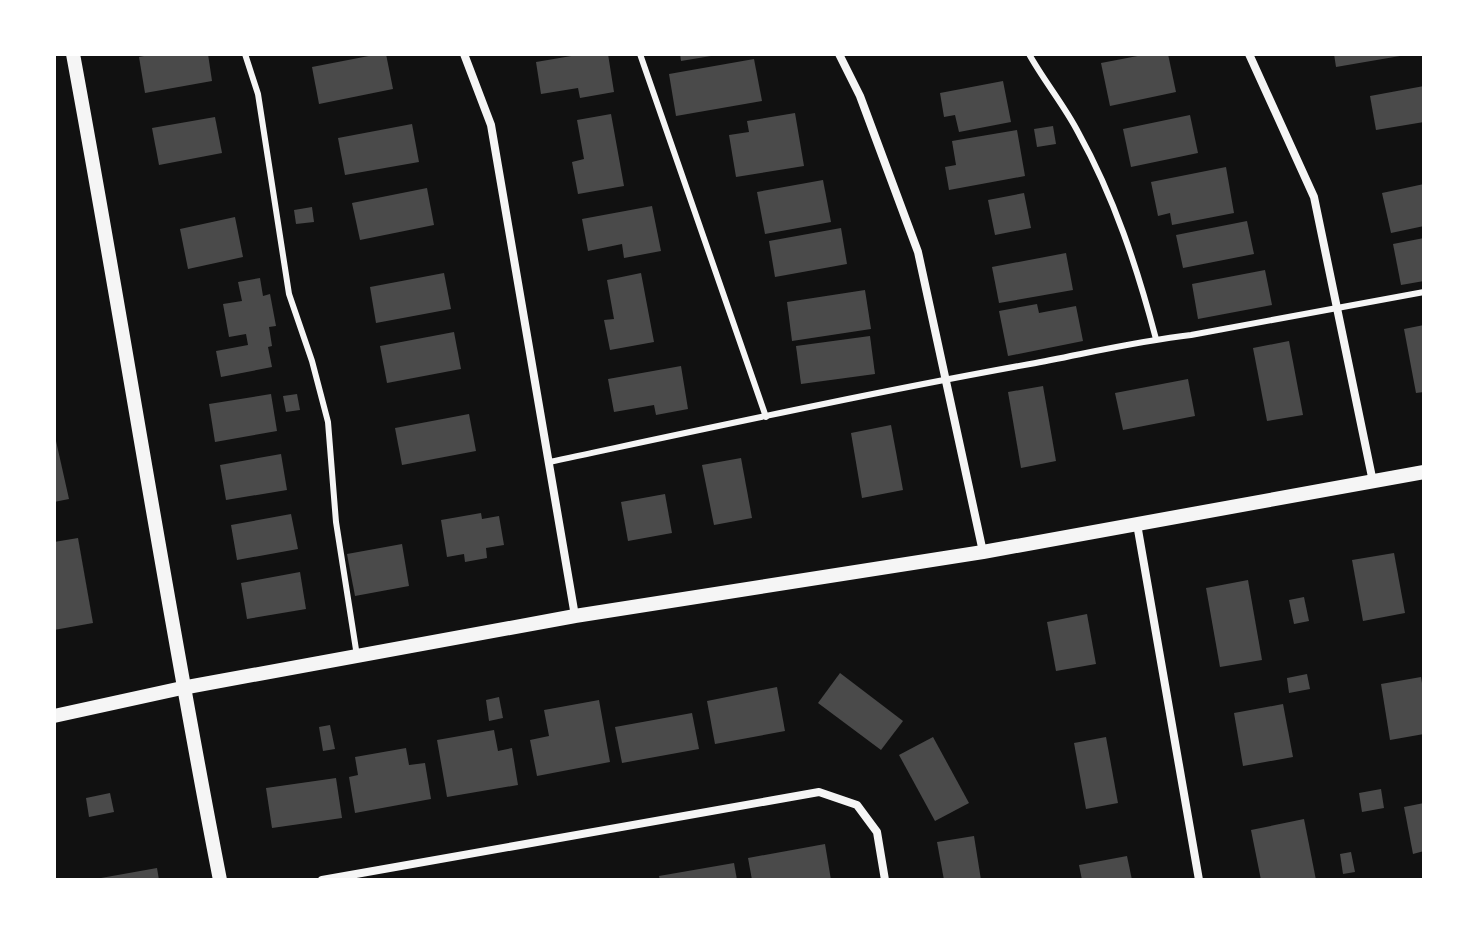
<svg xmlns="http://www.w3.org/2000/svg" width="1478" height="934" viewBox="0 0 1478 934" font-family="Mulish,sans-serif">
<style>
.building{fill:#4a4a4a}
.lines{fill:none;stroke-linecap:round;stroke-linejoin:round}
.service{stroke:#f5f5f5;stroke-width:6}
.minor{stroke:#f5f5f5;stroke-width:8}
.tertiary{stroke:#f5f5f5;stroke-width:14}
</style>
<rect width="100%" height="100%" fill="#111"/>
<g class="building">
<path d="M154,54H208L212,81L145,93L139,57Z"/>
<path d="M379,54H386L393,89L319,104L312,67Z"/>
<path d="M583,54H608L614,92L580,98L578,88L541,94L536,62Z"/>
<path d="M680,54H711V56L681,61Z"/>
<path d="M1148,54H1168L1176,92L1110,106L1101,63Z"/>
<path d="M1334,54H1400V56L1336,67Z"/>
<path d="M754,59L762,101L676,116L669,74Z"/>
<path d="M1003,81L1011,122L959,132L955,115L944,117L940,93Z"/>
<path d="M1424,86V122L1376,130L1370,96Z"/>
<path d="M795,113L804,166L736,177L729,135L749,132L747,121Z"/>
<path d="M611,114L624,186L578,194L572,162L584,159L577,120Z"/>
<path d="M1190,115L1198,153L1131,167L1123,129Z"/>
<path d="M215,117L222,153L159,165L152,128Z"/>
<path d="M412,124L419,162L345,175L338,138Z"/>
<path d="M1053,126L1056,144L1037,147L1034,129Z"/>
<path d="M1017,130L1025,176L949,190L945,167L956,165L952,141Z"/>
<path d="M1226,167L1234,213L1172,225L1170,213L1158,216L1151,182Z"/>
<path d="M823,180L831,222L765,234L757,192Z"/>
<path d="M1424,184V226L1391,233L1382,193Z"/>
<path d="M427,188L434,225L360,240L352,203Z"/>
<path d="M1024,193L1031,228L995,235L988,200Z"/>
<path d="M652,206L661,251L624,258L622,244L588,251L582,219Z"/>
<path d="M312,207L314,222L296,224L294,210Z"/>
<path d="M235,217L243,257L188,269L180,229Z"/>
<path d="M1247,221L1254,254L1183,268L1176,235Z"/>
<path d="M841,228L847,264L775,277L769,241Z"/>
<path d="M1424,238V281L1401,285L1393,244Z"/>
<path d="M1066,253L1073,290L999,303L992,267Z"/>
<path d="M1265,270L1272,305L1198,319L1192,284Z"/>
<path d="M444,273L451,309L376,323L370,287Z"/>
<path d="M641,273L654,342L610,350L604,320L614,319L607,280Z"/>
<path d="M260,278L263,296L270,294L276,326L269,327L272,346L268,347L272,367L221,377L216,351L248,345L246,334L229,337L223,304L242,301L238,282Z"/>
<path d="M865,290L871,329L792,341L787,302Z"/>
<path d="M1037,304L1039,313L1076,306L1083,341L1008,356L999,311Z"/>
<path d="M1424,325V392L1416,393L1404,329Z"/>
<path d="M454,332L461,369L387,383L380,346Z"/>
<path d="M870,336L875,374L801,384L796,346Z"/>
<path d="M1289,341L1303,415L1267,421L1253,348Z"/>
<path d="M681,366L688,409L656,415L654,405L614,412L608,379Z"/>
<path d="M1188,379L1195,416L1123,430L1115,393Z"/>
<path d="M1043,386L1056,461L1021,468L1008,392Z"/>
<path d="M271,394L277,431L215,442L209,404Z"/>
<path d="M297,394L300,410L286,412L283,396Z"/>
<path d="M469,414L476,451L402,465L395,428Z"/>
<path d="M891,425L903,490L862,498L851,433Z"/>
<path d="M54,432L69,499L54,502Z"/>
<path d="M281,454L287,490L226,500L220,465Z"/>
<path d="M741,458L752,518L714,525L702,465Z"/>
<path d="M665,494L672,533L628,541L621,502Z"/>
<path d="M481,513L482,519L499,516L504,545L486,548L487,558L465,562L464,554L447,557L441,520Z"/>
<path d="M291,514L298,549L237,560L231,525Z"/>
<path d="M78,538L93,623L54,630V542Z"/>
<path d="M402,544L409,586L355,596L347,554Z"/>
<path d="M1394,553L1405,613L1363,621L1352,560Z"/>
<path d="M300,572L306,609L247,619L241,583Z"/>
<path d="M1248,580L1262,660L1220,667L1206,588Z"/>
<path d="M1304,597L1309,621L1294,624L1289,600Z"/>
<path d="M1087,614L1096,664L1056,671L1047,622Z"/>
<path d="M840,673L903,721L881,750L818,703Z"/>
<path d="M1307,674L1310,689L1289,693L1287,678Z"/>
<path d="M1421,677L1424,696V734L1390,740L1381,684Z"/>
<path d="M777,687L785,731L715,744L707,701Z"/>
<path d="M499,697L503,718L489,721L486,700Z"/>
<path d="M599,700L610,762L537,776L530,740L549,736L544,710Z"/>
<path d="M1283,704L1293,757L1243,766L1234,713Z"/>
<path d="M692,713L699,749L622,763L615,727Z"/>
<path d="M330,725L335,749L323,751L319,727Z"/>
<path d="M494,730L498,751L512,748L518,785L447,797L437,740Z"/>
<path d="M933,737L969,803L935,821L899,755Z"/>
<path d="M1106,737L1118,803L1086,809L1074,743Z"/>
<path d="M406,748L409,765L425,763L431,799L355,813L349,777L358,775L355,757Z"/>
<path d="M336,778L342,818L272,828L266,788Z"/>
<path d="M1381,789L1384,808L1362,812L1359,793Z"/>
<path d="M110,793L114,812L89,817L86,798Z"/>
<path d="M1424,803V851L1413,854L1404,807Z"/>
<path d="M1304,819L1316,880H1261L1251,830Z"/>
<path d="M974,836L981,880H944L937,842Z"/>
<path d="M825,844L831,880H752L748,858Z"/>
<path d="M1351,852L1355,872L1343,874L1340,854Z"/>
<path d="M1127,856L1132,880H1082L1079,865Z"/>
<path d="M734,863L737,880H660L659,876Z"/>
<path d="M157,868L159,880H101V878Z"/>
</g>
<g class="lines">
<g class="service">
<path d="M245,54L258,94L289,294L312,361L328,422L336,522L357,656"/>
<path d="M640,54L766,417"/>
<path d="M1029,54C1044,81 1064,105 1078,132C1114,197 1137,267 1156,339"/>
<path d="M549,462C709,428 869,393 1030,364C1084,354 1137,341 1191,335L1424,292"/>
</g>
<g class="minor">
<path d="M464,54L491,125L575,616"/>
<path d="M839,54L860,96L918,252L983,552"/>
<path d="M1249,54L1314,197L1373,482"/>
<path d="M1137,524L1199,880"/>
<path d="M322,880L819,792L857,805L877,832L885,880"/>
</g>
<g class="tertiary">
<path d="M73,54C124,329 166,605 220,880"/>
<path d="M54,716L182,688L575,616L983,552L1424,472"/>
</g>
</g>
<rect width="1478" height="934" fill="none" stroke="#ffffff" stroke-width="112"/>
</svg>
